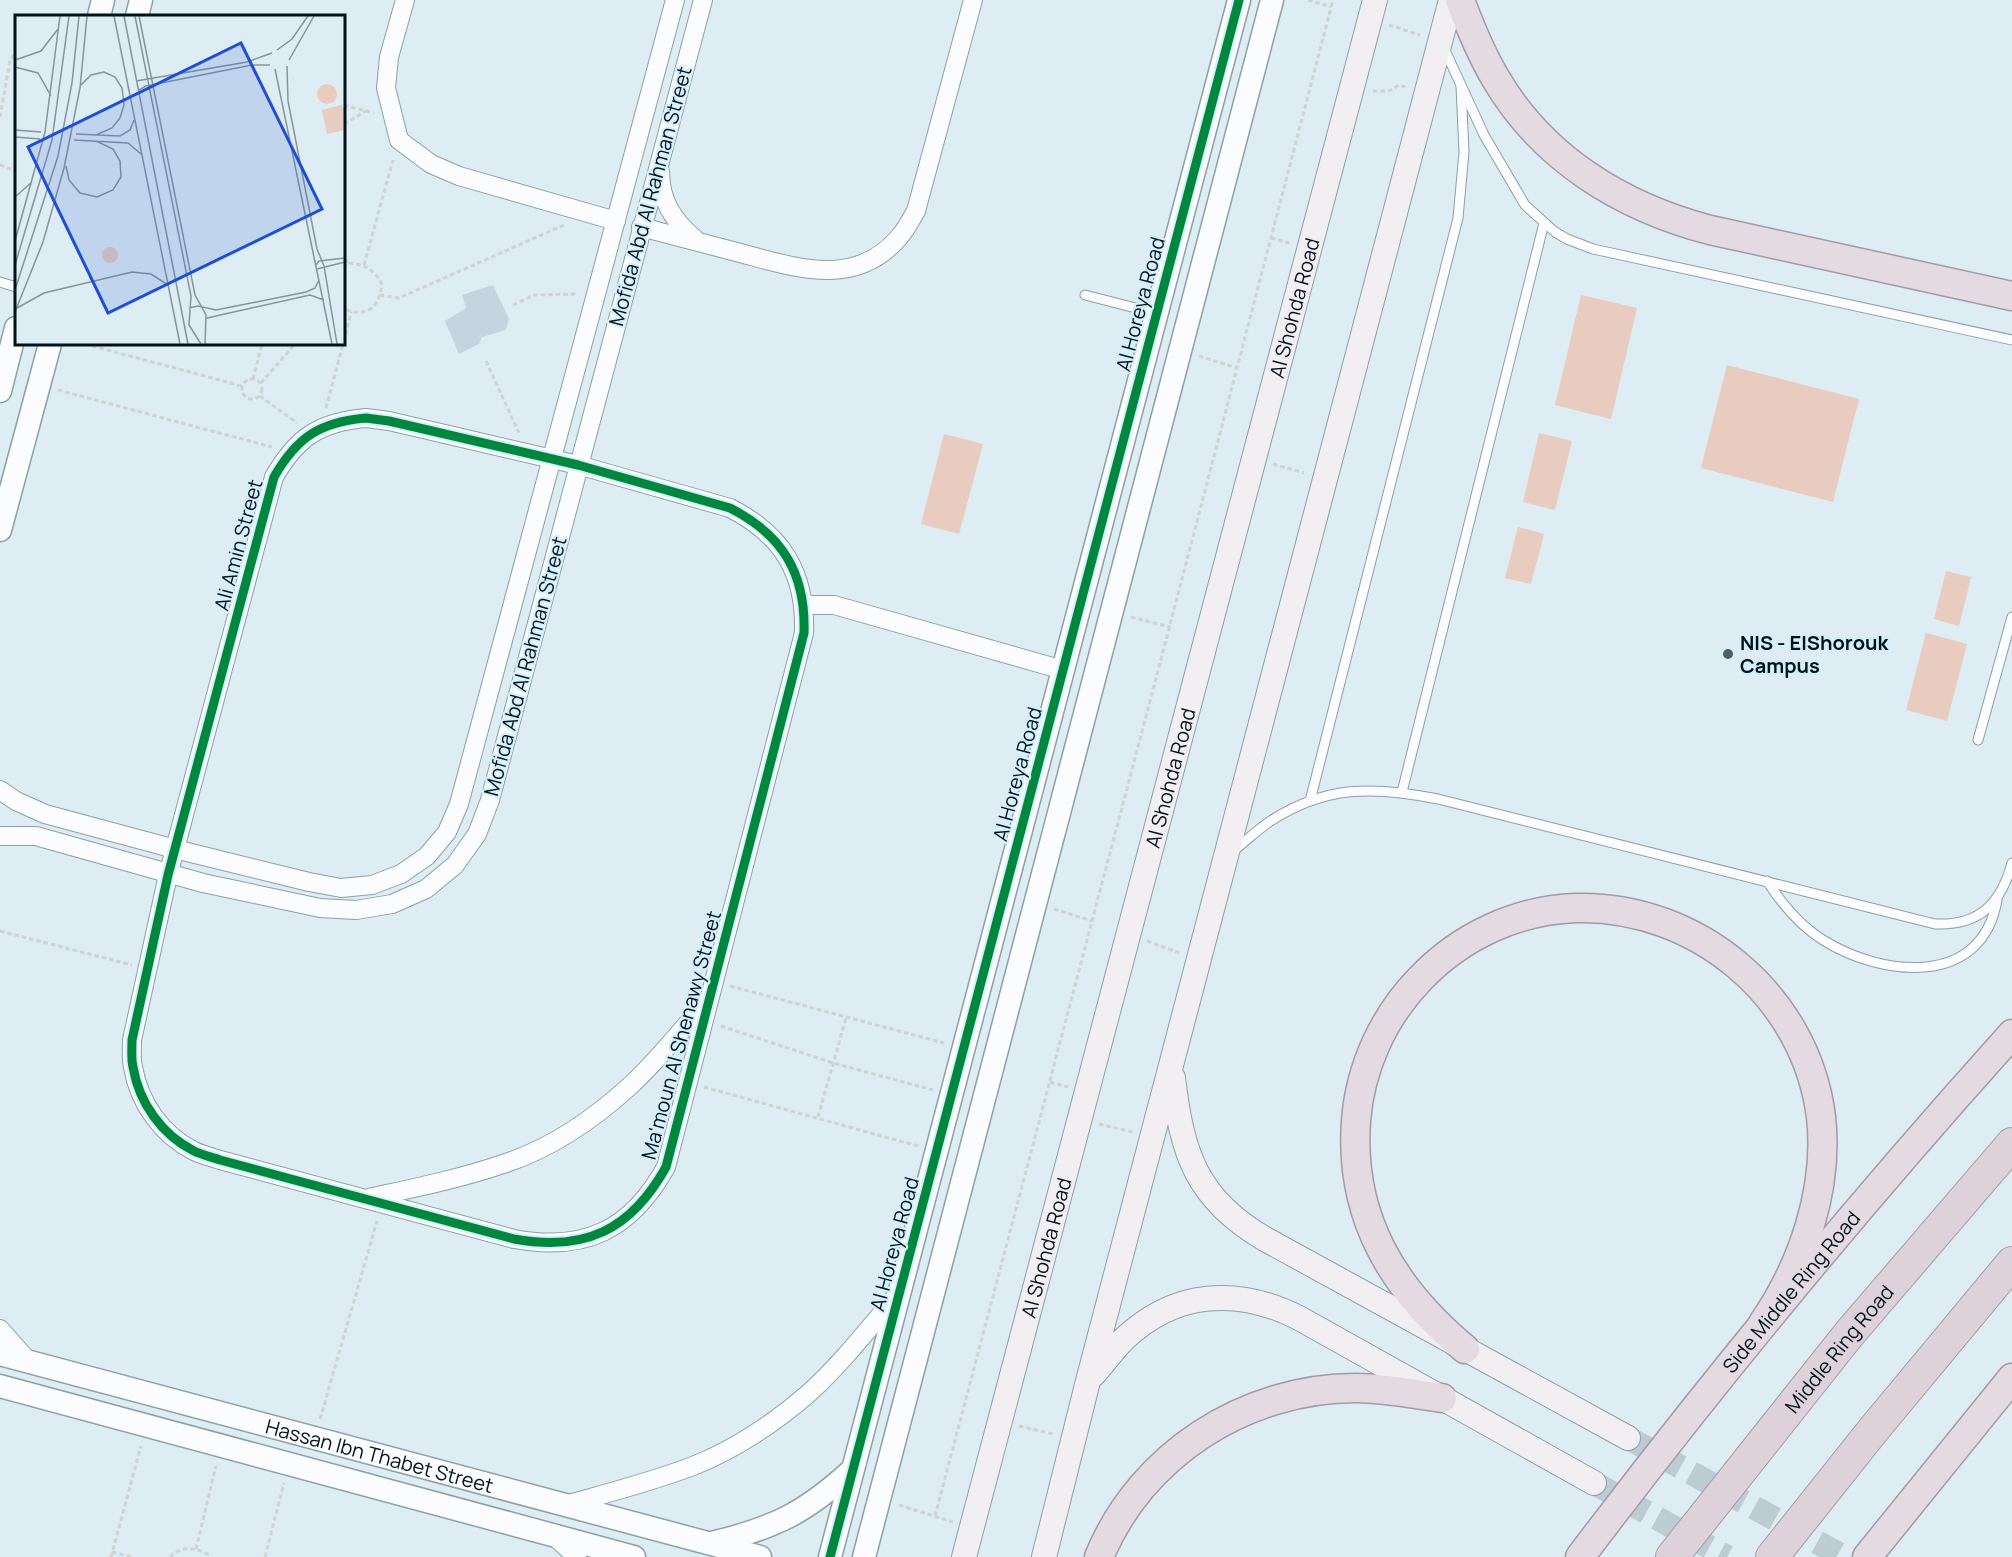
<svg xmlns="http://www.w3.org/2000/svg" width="2012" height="1557" viewBox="0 0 2012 1557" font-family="Manrope,sans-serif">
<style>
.green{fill:#e7ccbf}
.building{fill:#c5d4de}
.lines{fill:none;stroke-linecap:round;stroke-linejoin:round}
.secondary-tunnel{stroke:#bdcbd2;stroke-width:24;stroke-dasharray:24 12;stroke-linecap:butt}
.service-casing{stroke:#8ba0a8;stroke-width:11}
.minor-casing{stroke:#8ba0a8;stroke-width:20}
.tertiary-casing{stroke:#8ba0a8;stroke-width:25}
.secondary-casing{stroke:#8ba0a8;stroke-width:26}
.trunk-casing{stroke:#a29aa7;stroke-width:31}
.motorway-casing{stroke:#a29aa7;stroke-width:34}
.path{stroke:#cfd3d6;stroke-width:3;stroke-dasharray:4.5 3;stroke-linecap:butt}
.service{stroke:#fafcfd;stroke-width:9}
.minor{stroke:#fafcfd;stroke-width:18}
.tertiary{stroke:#fafcfd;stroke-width:22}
.secondary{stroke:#f2eff3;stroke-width:24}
.trunk{stroke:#e3dae2;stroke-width:28}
.motorway{stroke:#ddd2da;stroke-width:32}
.cycleway-casing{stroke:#d5f0fc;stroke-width:13}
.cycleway{stroke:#00873e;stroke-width:9}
.poi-dot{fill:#4e5e66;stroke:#d5f0fc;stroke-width:2}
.labels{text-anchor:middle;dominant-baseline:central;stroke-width:4.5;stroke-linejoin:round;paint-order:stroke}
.street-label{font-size:20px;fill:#00121a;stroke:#d5f0fc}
.poi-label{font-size:20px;font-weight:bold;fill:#00121a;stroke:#d5f0fc;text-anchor:start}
.inset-road{fill:none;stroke:#85959c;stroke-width:1.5}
.view{fill:#1d4ed8;fill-opacity:0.15;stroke:#1d4ed8;stroke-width:3}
.inset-edge{fill:none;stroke:#00121a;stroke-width:3}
</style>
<rect width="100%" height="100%" fill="#deecf3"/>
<g class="green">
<path d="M1581,295L1637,308L1611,419L1555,405Z"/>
<path d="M1727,365L1859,399L1833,502L1701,468Z"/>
<path d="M1539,433L1572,441L1555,510L1523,502Z"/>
<path d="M944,434L983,444L959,534L921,524Z"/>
<path d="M1518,527L1544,534L1531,584L1505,578Z"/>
<path d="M1946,571L1971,577L1959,626L1934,619Z"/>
<path d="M1926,633L1967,644L1947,721L1906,710Z"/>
</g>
<path class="building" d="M493,285L509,319L506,330L482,337L479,344L459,354L445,321L466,308L462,295Z"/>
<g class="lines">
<g class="secondary-tunnel">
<path d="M1628,1438L1844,1557"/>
<path d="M1594,1483L1727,1557"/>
</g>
<g class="service-casing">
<g id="service">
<path d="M1443,46L1484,135L1525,205L1555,232L1567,239L1593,249L2012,340"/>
<path d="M0,282L16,287"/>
<path d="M1085,295L1155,313"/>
<path d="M1978,740L2012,617"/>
<path d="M1402,792L1544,223"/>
<path d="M1310,801L1458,218L1464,152L1461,86"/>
<path d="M1233,851C1245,842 1256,831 1269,822C1325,785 1374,786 1438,799L1935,924C1979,926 2001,904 2012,863"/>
<path d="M1767,881C1782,904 1799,925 1823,940C1882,977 1982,988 1997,900"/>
</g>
</g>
<g class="minor-casing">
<g id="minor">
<path d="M405,0L389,57L386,88L399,140L431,164L459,176L616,221"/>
<path d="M660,171C660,200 673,221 695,239"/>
<path d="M641,227C676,236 710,245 744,254C800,269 858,288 901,235C907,228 911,219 916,211L973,0"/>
<path d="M366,418L389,421L578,465L730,508C783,535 806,574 804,633L666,1167C631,1230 585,1252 514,1239L220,1160C212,1157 202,1155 194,1151C162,1135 139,1103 133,1067C131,1059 132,1049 132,1040L168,875L274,477C297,437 320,422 366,418Z"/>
<path d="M804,605H834L1063,670"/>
<path d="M0,790L16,801L45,814L175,849L309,882L341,888L372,885L401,874L427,856L447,832L459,804L675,0"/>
<path d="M0,836H36L203,883L320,908L356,910L392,904L426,889L455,865L477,834L490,800L703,0"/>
<path d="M369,1198C414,1188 459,1179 503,1164C550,1149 595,1118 631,1085C659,1059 683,1028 708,1000"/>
<path d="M0,1329L29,1362"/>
<path d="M565,1505C608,1493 651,1482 693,1466C734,1450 776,1422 809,1393C842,1363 870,1327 898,1294"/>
<path d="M554,1536L577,1557"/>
</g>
</g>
<g class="tertiary-casing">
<g id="tertiary">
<path d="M99,16L103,0"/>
<path d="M137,16L141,0"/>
<path d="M0,391L16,328"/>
<path d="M0,530L50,344"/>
<path id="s1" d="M0,1354L760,1557"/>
<path d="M0,1386L634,1557"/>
<path d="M712,1543C774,1528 805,1513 852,1470"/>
<path d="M830,1557L1239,0"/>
<path d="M864,1557L1272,0"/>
</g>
</g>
<g class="secondary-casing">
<g id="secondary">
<path d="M1173,1078C1182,1153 1196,1199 1265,1239L1628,1438"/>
<path d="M1093,1375C1104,1363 1112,1351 1123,1340C1175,1290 1238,1287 1299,1318L1594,1483"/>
<path id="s2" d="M964,1557L1375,0"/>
<path d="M1044,1557L1088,1381L1451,0"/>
</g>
</g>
<g class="trunk-casing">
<g id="trunk">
<path d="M1460,0C1470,27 1481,54 1496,79C1543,159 1622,207 1710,230L2012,296"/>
<path d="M1465,1349C1393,1289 1349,1217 1356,1121C1360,1068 1383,1017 1420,979C1461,936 1517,910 1576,908C1697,905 1806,996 1821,1117C1829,1188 1803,1265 1763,1323"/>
<path d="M1099,1557C1141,1455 1245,1388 1356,1388C1385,1388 1414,1394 1442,1398"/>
<path id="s3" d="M1580,1557C1717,1376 1861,1202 2012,1034"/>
<path d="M1867,1557L2012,1378"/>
</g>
</g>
<g class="motorway-casing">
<g id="motorway">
<path id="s4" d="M1672,1557L1849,1334L2012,1144"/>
<path d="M1772,1557L1874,1429L2012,1263"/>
</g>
</g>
<g class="path">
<path d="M1308,0L1331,7"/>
<path d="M1389,25L1420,35"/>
<path d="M1373,91H1389L1399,85L1406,87"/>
<path d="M344,105L374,113"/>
<path d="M0,117L10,60L16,52"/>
<path d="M344,124L366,111"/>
<path d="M0,165L16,171"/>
<path d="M1271,238L1289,243"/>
<path d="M344,252L347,263"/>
<path d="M364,265L393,160"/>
<path d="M344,268L347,263C364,264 375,269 382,285C379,308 366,318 344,309"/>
<path d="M380,295L399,298L564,225"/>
<path d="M513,305L534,295L576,294"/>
<path d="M344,342L351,312"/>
<path d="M85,344L242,386"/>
<path d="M1199,356L1237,368"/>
<path d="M486,361L519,433"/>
<circle cx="252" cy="389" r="10"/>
<path d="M253,379L262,344"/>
<path d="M261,383L295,344"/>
<path d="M58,390L272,447"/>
<path d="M260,396L297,423"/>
<path d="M326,408L343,344"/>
<path d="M1273,464L1304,473"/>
<path d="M1131,617L1170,627"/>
<path d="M1054,909L1092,921"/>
<path d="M0,931L132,965"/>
<path d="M1147,941L1180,953"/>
<path d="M730,986L944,1043"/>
<path d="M721,1026L833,1063L933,1090"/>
<path d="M1050,1082L1068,1087"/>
<path d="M704,1087L918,1146"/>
<path d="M818,1117L846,1018"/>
<path d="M1099,1124L1133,1132"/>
<path d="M320,1419L377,1221"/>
<path d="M1019,1426L1053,1434"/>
<path d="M899,1505L953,1522"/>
<path d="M935,1516L1153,690L1333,0"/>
<path d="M196,1549L216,1466"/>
<path d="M112,1552L132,1557"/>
<path d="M111,1557L141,1446"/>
<path d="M170,1557C182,1545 199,1547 211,1557"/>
<path d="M265,1557L284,1483"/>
</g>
<use href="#service" class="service"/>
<use href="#minor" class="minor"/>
<use href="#tertiary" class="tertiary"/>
<use href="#secondary" class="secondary"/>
<use href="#trunk" class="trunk"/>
<use href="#motorway" class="motorway"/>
<g class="cycleway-casing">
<g id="cycleway">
<path d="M366,418L389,421L578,465L730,508C783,535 806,574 804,633L666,1167C631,1230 585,1252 514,1239L220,1160C212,1157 202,1155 194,1151C162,1135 139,1103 133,1067C131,1059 132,1049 132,1040L168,875L274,477C297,437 320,422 366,418Z"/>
<path d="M830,1557L1239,0"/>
</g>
</g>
<use href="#cycleway" class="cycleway"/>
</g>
<circle class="poi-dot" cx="1728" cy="654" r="6"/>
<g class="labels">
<g class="street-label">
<text transform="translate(650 196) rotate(-75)">Mofida Abd Al Rahman Street</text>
<text transform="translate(1140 304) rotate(-75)">Al Horeya Road</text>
<text stroke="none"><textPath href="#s2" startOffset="1292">Al Shohda Road</textPath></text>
<text transform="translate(238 545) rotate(-75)">Ali Amin Street</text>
<text transform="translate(525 666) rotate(-75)">Mofida Abd Al Rahman Street</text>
<text transform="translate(1017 774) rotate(-75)">Al Horeya Road</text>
<text stroke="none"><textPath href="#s2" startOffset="806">Al Shohda Road</textPath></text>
<text transform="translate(681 1035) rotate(-75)">Ma'moun Al Shenawy Street</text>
<text transform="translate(894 1244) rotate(-75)">Al Horeya Road</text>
<text stroke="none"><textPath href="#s2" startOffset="320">Al Shohda Road</textPath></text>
<text stroke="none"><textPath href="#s3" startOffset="339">Side Middle Ring Road</textPath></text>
<text stroke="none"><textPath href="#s4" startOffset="267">Middle Ring Road</textPath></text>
<text stroke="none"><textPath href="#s1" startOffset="393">Hassan Ibn Thabet Street</textPath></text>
</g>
<g class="poi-label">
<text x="1740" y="642">NIS - ElShorouk<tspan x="1740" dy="23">Campus</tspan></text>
</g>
</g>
<g transform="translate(15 15)">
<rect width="330" height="330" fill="#deecf3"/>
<path d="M302 79a10 10 0 1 1 20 0a10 10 0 1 1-20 0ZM326,90L330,94V115L312,119L307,95ZM87 240a8 8 0 1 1 16 0a8 8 0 1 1-16 0Z" fill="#e7ccbf"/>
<path class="inset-road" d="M99,1L165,329M109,1L173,329M120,1L176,281L174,310L186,329M124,1L180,280L191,300L190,329M262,35L277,24L293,1M0,45L26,36L43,14M274,45L299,1M272,51L273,86L302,234L309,251L322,329M0,52L23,58L36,81M260,54L317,329M121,66L232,47L257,38M66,70L76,60L89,57L100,62L107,73L109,90L105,103L97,113L81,120M124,75L131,71L237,50H255M0,115L26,117M61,119L105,121L115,115L119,105M0,122L25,124M59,125L113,128L126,139M51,151L54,165L65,178L82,182L98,175L106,162L105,146L98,134L81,126M0,182L17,167M0,226L30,117L45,1M0,250L37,125L54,1M301,250L304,246L330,243M302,254L330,247M0,275L43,141L57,68L64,1M2,293L29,278L117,257L136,259L153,270M174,293L183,291L201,295L291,277L300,273L304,265M0,297L28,227L49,153L65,73L72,1M192,303L295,280L309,285"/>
<path class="view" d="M226,28L307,194L93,298L13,132Z"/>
<rect width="330" height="330" class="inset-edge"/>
</g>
</svg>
